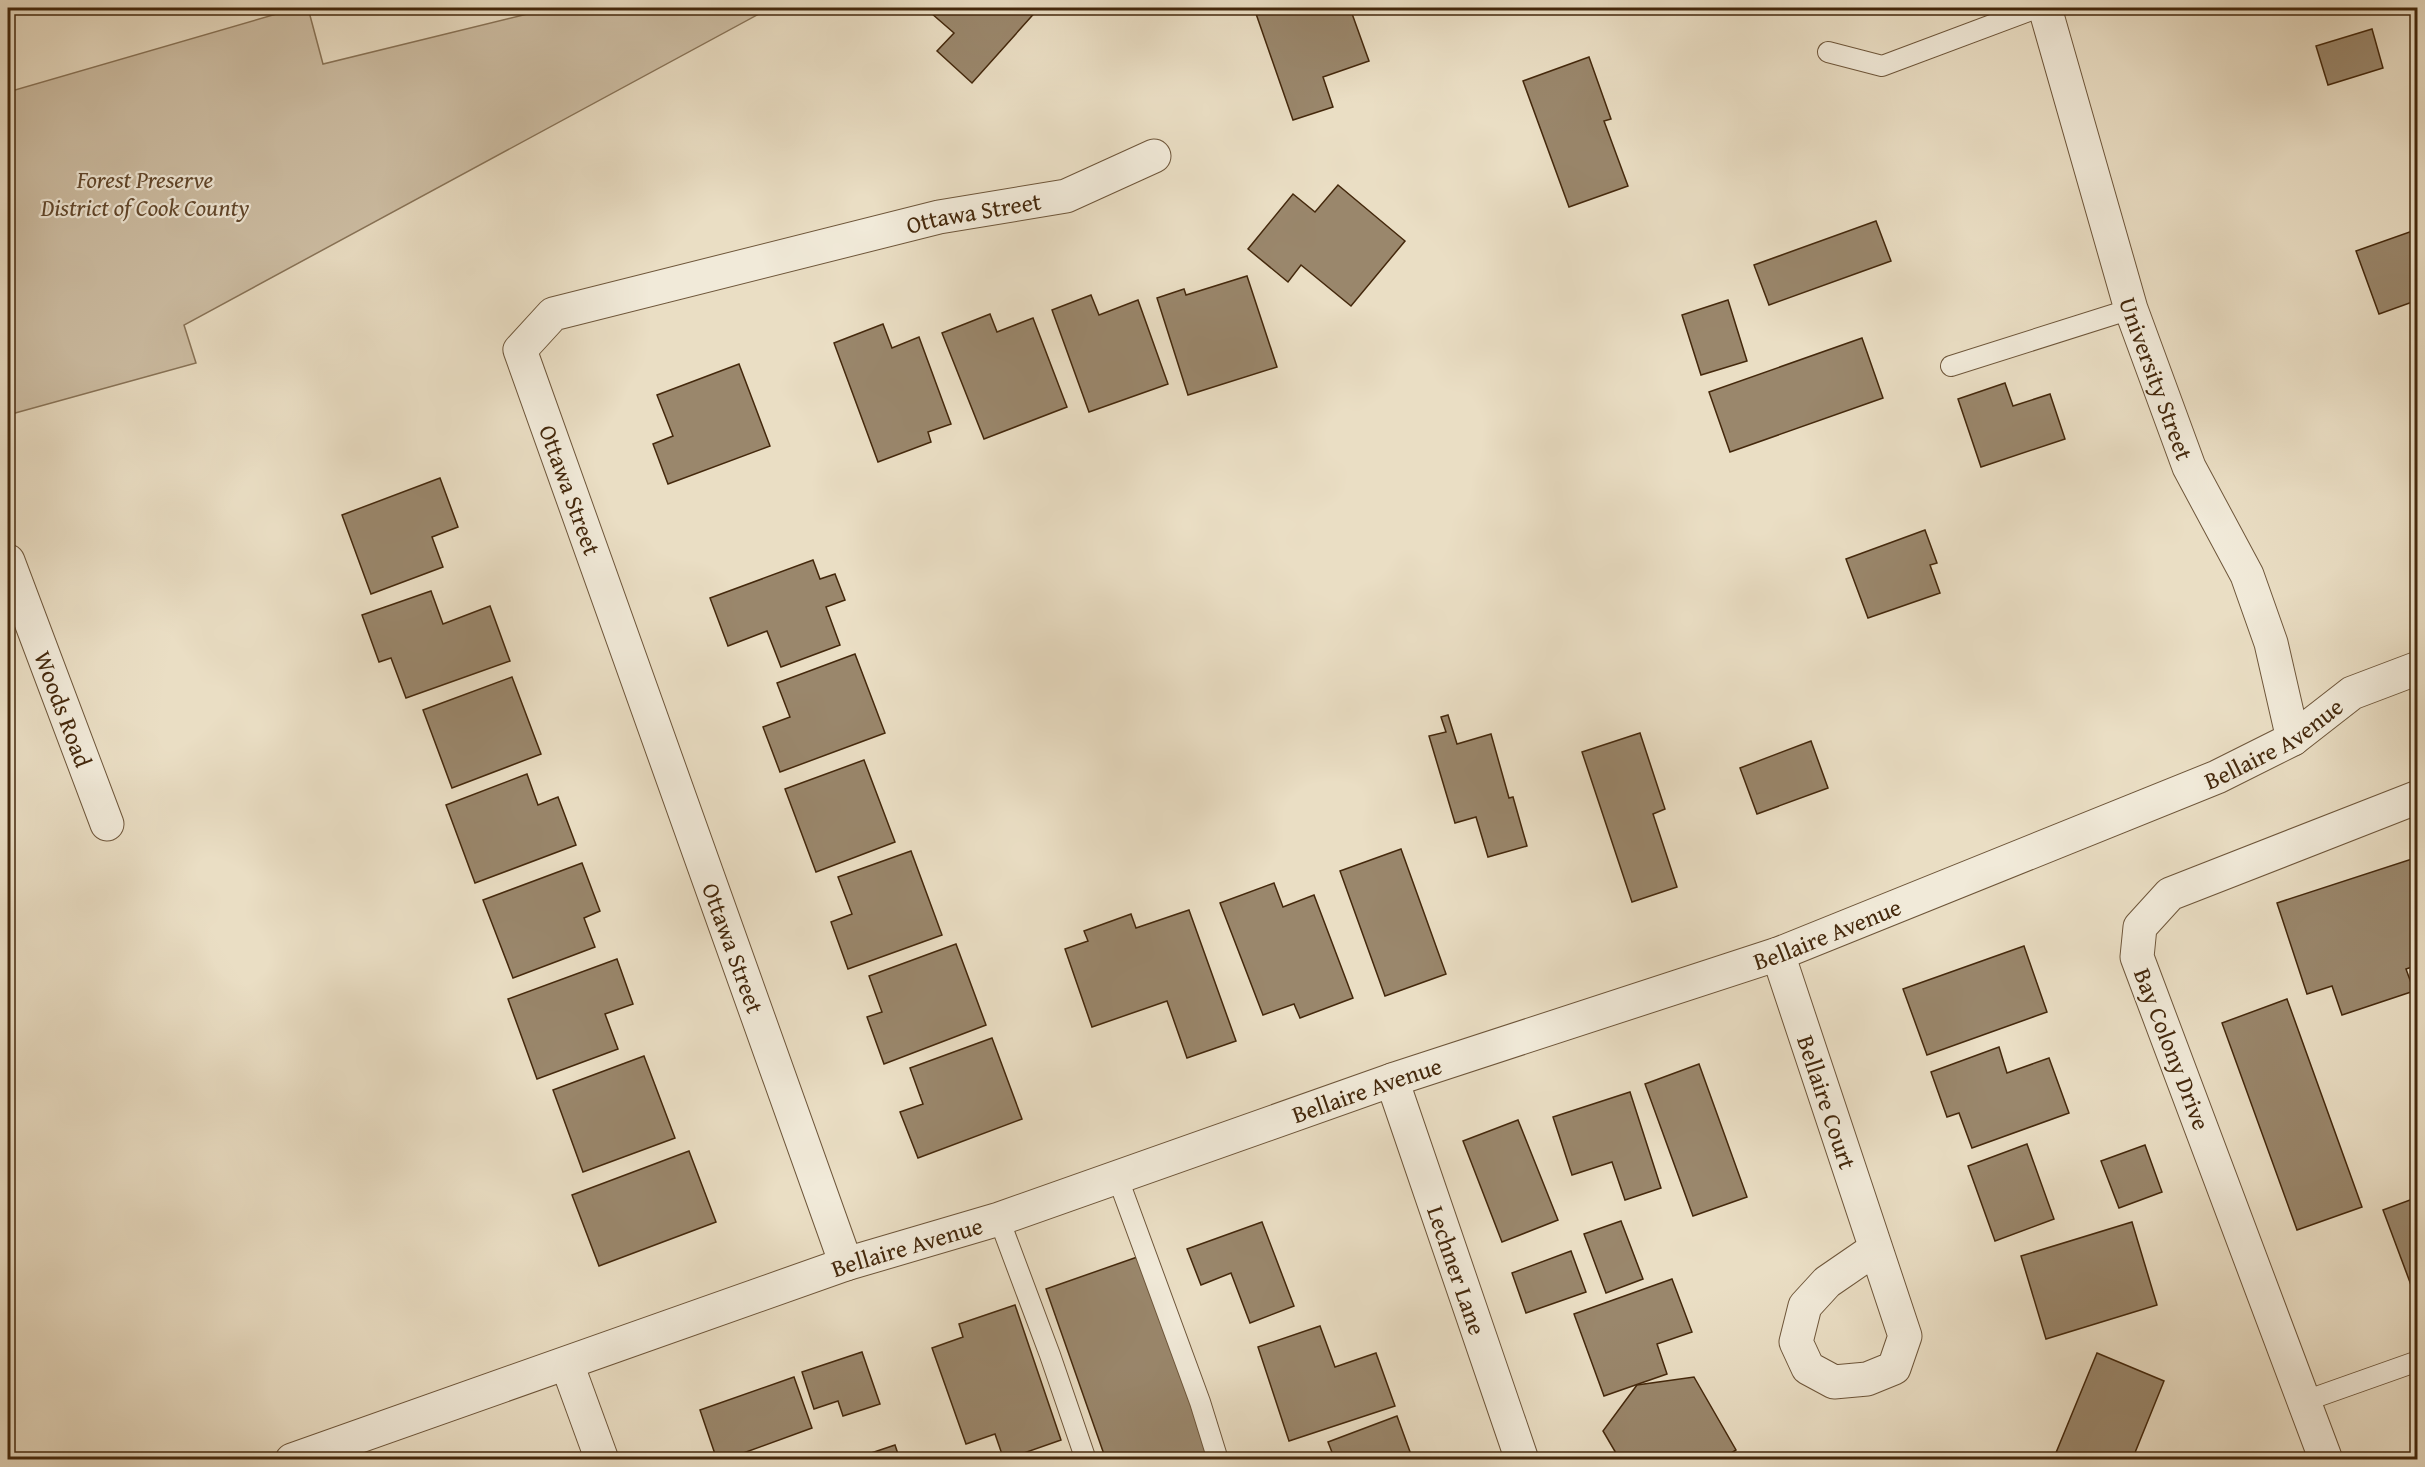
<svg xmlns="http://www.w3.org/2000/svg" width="2425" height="1467" viewBox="0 0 2425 1467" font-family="'Gentium Book Plus',serif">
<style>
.green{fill:#cebfa5;stroke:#897458;stroke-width:1.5}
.building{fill:#9a876c;stroke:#44280c;stroke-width:1.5}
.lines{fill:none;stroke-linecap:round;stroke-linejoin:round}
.lane-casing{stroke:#6e563a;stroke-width:22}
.street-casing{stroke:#6e563a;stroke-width:35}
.lane{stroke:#f1ead9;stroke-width:20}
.street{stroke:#f1ead9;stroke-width:33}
.labels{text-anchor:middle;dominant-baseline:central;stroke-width:4.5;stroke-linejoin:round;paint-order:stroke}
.park-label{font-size:24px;font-style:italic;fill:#60462b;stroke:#f1ead9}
.street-label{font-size:24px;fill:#44280c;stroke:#f1ead9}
</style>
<rect width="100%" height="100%" fill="#eadec4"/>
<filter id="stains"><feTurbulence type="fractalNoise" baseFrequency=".00333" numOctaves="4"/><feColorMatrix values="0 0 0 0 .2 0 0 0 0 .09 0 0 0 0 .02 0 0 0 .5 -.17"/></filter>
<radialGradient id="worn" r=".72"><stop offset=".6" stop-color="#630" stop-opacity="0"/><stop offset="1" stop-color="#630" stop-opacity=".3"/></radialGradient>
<path class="green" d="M297,8H308L323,64L552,8H770L184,325L196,363L8,415V92Z"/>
<g class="building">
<path d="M936,8H1039L972,83L937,51L954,33L931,13Z"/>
<path d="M1254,8H1328L1329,10L1350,8L1369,61L1323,77L1333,107L1293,120Z"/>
<path d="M2372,29L2383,68L2328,85L2316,46Z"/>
<path d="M1589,57L1611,119L1604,121L1628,186L1569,207L1523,81Z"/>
<path d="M1338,185L1405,241L1351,306L1301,265L1288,282L1248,249L1293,194L1315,212Z"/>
<path d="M1876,221L1891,261L1769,305L1754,265Z"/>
<path d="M2418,229V300L2379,314L2356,251Z"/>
<path d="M1247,276L1277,367L1188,395L1157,298L1184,289L1186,295Z"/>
<path d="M1091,295L1099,315L1138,300L1168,384L1089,412L1052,310Z"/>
<path d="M1728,300L1747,361L1701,375L1682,315Z"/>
<path d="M990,314L997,332L1033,318L1067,407L984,439L942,333Z"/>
<path d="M883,324L892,348L919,337L951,424L928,432L931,442L878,462L834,343Z"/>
<path d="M1862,338L1883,398L1730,452L1709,392Z"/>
<path d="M739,364L770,446L668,484L653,444L673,436L657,395Z"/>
<path d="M2005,383L2013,406L2050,394L2065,439L1981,467L1958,399Z"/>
<path d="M440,478L458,527L432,537L443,567L371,594L342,515Z"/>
<path d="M1925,530L1937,563L1930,565L1940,593L1868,618L1846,559Z"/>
<path d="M813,560L820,579L835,574L845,600L826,607L840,645L781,667L767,631L728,646L710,598Z"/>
<path d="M431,591L443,624L490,606L510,661L406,698L391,658L379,662L362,615Z"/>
<path d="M855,654L885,733L780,772L763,727L790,717L777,683Z"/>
<path d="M512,677L541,754L452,788L423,710Z"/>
<path d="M1448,715L1457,744L1491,734L1509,798L1513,797L1527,846L1488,857L1476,817L1455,823L1429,736L1446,732L1441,717Z"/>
<path d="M1640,733L1665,809L1653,814L1677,887L1632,902L1582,752Z"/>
<path d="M1811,741L1828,788L1757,814L1740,768Z"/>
<path d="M864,760L895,842L816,872L785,789Z"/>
<path d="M527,774L538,805L558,797L576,845L475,883L446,805Z"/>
<path d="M1401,849L1446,974L1385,996L1340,871Z"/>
<path d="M911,851L942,935L848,969L831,922L852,914L838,877Z"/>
<path d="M2418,857V965L2406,969L2414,991L2342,1015L2332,986L2307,994L2277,903Z"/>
<path d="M582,863L600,911L584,918L595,947L513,978L483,900Z"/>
<path d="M1274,883L1283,907L1314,895L1353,998L1300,1018L1294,1004L1263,1015L1220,903Z"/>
<path d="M1189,910L1236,1041L1187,1058L1167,1001L1092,1027L1065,949L1088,941L1084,931L1131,914L1136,928Z"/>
<path d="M956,944L986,1025L884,1064L867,1017L882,1012L869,976Z"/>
<path d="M2024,946L2047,1012L1927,1055L1903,989Z"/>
<path d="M617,959L633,1004L605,1014L618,1049L537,1079L508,999Z"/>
<path d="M2287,999L2362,1207L2297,1230L2222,1023Z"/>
<path d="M992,1038L1022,1119L918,1158L900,1112L923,1104L910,1068Z"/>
<path d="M1999,1047L2007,1073L2049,1058L2069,1113L1972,1148L1959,1113L1947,1117L1931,1072Z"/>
<path d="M644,1056L675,1138L583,1172L553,1090Z"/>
<path d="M1699,1064L1747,1197L1693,1216L1645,1084Z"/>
<path d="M1630,1092L1661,1188L1625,1200L1612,1162L1572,1175L1553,1117Z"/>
<path d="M1518,1120L1558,1220L1502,1242L1463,1141Z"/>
<path d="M2027,1144L2054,1219L1995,1241L1968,1166Z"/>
<path d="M2145,1145L2162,1192L2119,1208L2101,1161Z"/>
<path d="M689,1151L716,1222L599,1266L572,1195Z"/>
<path d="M2418,1197V1292L2414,1293L2383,1210Z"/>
<path d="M1621,1221L1643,1279L1606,1293L1584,1234Z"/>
<path d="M1262,1222L1294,1306L1250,1323L1231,1273L1201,1285L1187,1249Z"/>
<path d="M2132,1222L2157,1305L2046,1339L2021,1256Z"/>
<path d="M1571,1251L1586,1292L1526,1313L1512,1273Z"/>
<path d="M1143,1255L1215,1460H1106L1046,1289Z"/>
<path d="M1672,1279L1692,1332L1657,1344L1667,1374L1604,1396L1574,1314Z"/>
<path d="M1015,1305L1061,1440L1004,1460L995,1434L966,1444L932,1348L963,1337L959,1324Z"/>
<path d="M1320,1326L1335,1367L1376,1353L1395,1406L1289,1441L1258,1347Z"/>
<path d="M862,1352L880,1404L843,1416L838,1401L814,1409L802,1372Z"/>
<path d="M2097,1353L2164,1381L2132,1460H2053Z"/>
<path d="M794,1377L812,1428L724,1460H717L700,1410Z"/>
<path d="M1694,1377L1736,1450L1720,1460H1644L1641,1455L1634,1460H1620L1603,1431L1637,1385Z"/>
<path d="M1397,1416L1413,1460H1335L1328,1442Z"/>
<path d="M895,1445L900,1460H856V1458Z"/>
</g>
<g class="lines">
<g class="lane-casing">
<g id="lane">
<path d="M1828,52L1882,66L2037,8"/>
<path d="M1951,366L2131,309"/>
<path d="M1117,1176L1200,1402L1218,1460"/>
<path d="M999,1219L1050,1355L1086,1460"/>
<path d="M2305,1401L2418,1361"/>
</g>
</g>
<g class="street-casing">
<g id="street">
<path id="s1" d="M2045,8L2131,309L2189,467L2247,575L2271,643L2293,739"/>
<path id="s2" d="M8,561L107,824"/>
<path id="s3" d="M1778,954L1905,1336L1894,1368L1867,1379L1834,1382L1808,1368L1796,1342L1805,1306L1827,1282L1875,1249"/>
<path id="s4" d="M1392,1080L1522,1460"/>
<path id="s5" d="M846,1264L520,350L553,314L939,217L1066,196L1154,156"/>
<path d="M567,1364L602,1460"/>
<path id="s6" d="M292,1460L846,1264L999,1219L1392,1080L1778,954L2217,777L2293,739L2352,693L2418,668"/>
<path d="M2326,1460L2137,957L2140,927L2170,894L2418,797"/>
</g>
</g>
<use href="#lane" class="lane"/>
<use href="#street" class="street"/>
</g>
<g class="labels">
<g class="park-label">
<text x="145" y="179">Forest Preserve<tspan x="145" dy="28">District of Cook County</tspan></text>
</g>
<g class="street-label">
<text stroke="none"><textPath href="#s5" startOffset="1452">Ottawa Street</textPath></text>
<text stroke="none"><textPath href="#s1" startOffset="387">University Street</textPath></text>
<text transform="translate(570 490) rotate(70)">Ottawa Street</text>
<text stroke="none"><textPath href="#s2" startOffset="158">Woods Road</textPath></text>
<text stroke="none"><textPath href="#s6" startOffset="2109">Bellaire Avenue</textPath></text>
<text stroke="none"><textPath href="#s6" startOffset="1623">Bellaire Avenue</textPath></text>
<text transform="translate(733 948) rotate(70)">Ottawa Street</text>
<text transform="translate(2172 1049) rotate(69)">Bay Colony Drive</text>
<text stroke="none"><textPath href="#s6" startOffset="1137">Bellaire Avenue</textPath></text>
<text stroke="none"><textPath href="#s3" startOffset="156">Bellaire Court</textPath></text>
<text stroke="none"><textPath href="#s6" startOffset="651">Bellaire Avenue</textPath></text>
<text stroke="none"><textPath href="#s4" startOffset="201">Lechner Lane</textPath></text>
</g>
</g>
<rect width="2425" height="1467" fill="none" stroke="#eadec4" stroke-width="30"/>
<rect x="9" y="9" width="2407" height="1449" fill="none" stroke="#44280c" stroke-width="3"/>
<rect x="15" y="15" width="2395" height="1437" fill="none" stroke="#44280c" stroke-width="1.5"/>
<rect width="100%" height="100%" filter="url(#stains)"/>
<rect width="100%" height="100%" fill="url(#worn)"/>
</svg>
